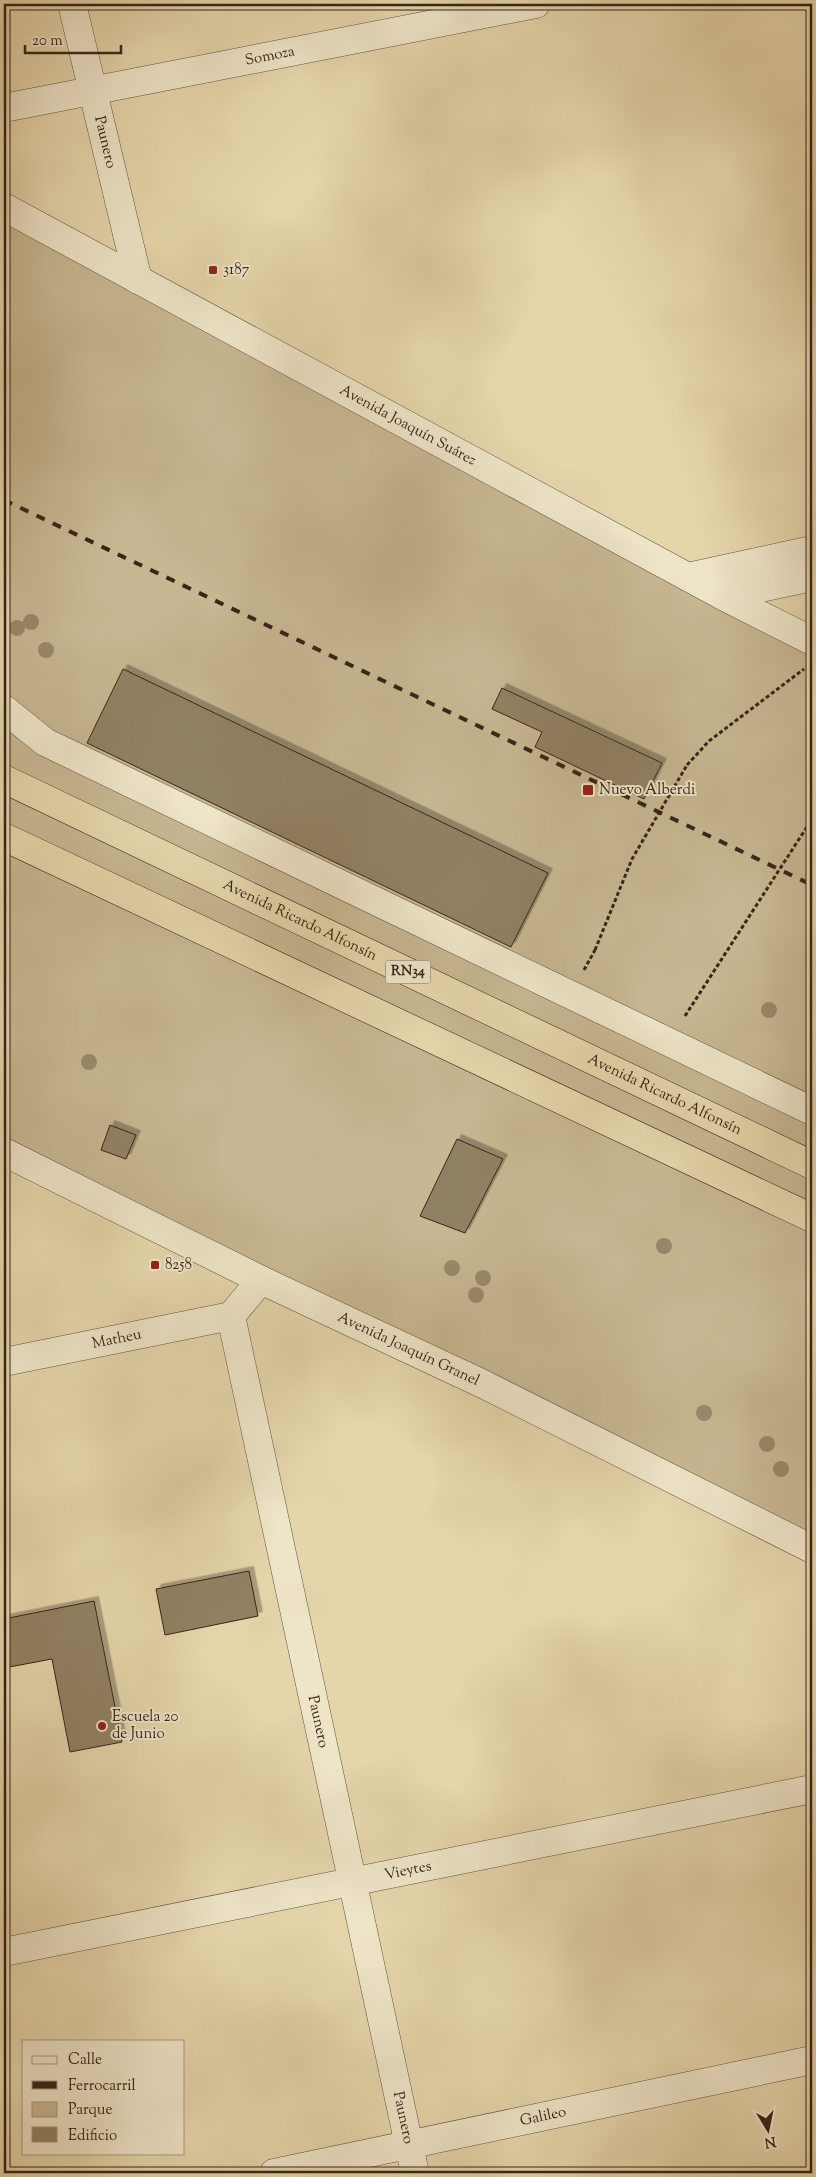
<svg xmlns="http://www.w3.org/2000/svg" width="816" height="2177" viewBox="0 0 816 2177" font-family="'Sorts Mill Goudy',serif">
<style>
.green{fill:#c7b792;stroke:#7e6e55}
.building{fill:#918164;stroke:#362518;filter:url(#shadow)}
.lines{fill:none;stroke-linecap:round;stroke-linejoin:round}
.minor-casing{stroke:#62513d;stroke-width:29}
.highway-casing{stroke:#362518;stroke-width:29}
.path{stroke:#362518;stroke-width:3;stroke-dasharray:4 2.5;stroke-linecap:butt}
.minor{stroke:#eee4c8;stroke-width:28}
.highway{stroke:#e5d5ab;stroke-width:28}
.rail{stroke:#362518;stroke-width:4;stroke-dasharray:9 9;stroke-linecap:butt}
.path-bridge{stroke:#362518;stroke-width:3;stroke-dasharray:4 2.5;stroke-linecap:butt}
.tree{fill:#99896b}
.poi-dot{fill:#8f2418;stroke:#eee4c8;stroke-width:2}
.labels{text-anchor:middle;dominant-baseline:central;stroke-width:4;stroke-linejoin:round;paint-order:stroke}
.shield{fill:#eee4c8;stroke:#6d5e4d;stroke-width:1}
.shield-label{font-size:14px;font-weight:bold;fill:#362518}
.street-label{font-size:15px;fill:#362518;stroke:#eee4c8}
.poi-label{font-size:15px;fill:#362518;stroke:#eee4c8;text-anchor:start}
</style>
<defs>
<filter id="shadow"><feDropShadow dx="4.5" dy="-4.5" stdDeviation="0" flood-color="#0004"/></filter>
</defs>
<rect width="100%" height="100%" fill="#e5d5ab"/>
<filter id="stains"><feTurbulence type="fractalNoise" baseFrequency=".004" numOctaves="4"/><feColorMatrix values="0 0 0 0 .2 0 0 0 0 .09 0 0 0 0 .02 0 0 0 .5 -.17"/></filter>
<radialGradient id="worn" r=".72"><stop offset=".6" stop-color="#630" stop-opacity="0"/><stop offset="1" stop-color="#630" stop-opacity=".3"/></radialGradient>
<path class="green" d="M4,207L812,641V1549L4,1152Z"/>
<g class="building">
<path d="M123,669L548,873L511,947L87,743Z"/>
<path d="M502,688L662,763L644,799L535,747L542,732L492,709Z"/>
<path d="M110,1125L136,1135L126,1159L101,1150Z"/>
<path d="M457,1139L503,1159L465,1233L420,1216Z"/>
<path d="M249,1571L258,1616L165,1635L156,1589Z"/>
<path d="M94,1601L122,1742L70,1752L52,1659L4,1668V1619Z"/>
</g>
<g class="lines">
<g class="minor-casing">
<g id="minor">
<path id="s1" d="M72,4L138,280"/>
<path id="s2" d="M4,108L536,4"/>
<path id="s3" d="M4,207L723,596L812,641"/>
<path d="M688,577L812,550"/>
<path d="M723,596L812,577"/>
<path d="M4,709L45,742L812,1111"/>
<path id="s4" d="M4,1152L261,1280L483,1384L812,1549"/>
<path id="s5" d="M231,1316L415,2173"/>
<path d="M231,1316L261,1280"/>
<path id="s6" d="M4,1362L231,1316"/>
<path id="s7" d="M4,1952L812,1789"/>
<path id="s8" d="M274,2173L812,2060"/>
</g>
</g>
<g class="highway-casing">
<g id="highway">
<path id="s9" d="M4,779L812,1165"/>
<path d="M4,837L812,1218"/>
</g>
</g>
<g class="path">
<path d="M687,765L709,741L804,669"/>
<path d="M584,970L595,950"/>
<path d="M685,1016L812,819"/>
</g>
<use href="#minor" class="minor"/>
<use href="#highway" class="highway"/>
<path class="rail" d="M4,500L812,885"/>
<path class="path-bridge" d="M595,950L632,859L687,765"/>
</g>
<g class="tree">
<circle cx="31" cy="622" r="8"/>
<circle cx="17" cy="628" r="8"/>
<circle cx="46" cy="650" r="8"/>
<circle cx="769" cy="1010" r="8"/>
<circle cx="89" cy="1062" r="8"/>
<circle cx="664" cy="1246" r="8"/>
<circle cx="452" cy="1268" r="8"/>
<circle cx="483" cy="1278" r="8"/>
<circle cx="476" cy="1295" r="8"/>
<circle cx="704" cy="1413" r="8"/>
<circle cx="767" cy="1444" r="8"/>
<circle cx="781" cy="1469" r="8"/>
</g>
<g class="poi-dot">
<rect x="208" y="265" width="10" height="10" rx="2.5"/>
<rect x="582" y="784" width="12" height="12" rx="2.5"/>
<rect x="150" y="1260" width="10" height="10" rx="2.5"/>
<circle cx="102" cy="1726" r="5"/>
</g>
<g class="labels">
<rect class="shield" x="385.5" y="960.5" width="45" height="23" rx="4"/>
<g class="shield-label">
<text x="408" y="972">RN34</text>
</g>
<g class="street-label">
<text stroke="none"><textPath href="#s2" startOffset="271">Somoza</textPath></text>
<text stroke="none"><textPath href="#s1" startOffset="142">Paunero</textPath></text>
<text stroke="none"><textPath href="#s3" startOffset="459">Avenida Joaquín Suárez</textPath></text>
<text stroke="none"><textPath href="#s9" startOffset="328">Avenida Ricardo Alfonsín</textPath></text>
<text stroke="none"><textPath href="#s9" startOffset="732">Avenida Ricardo Alfonsín</textPath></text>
<text stroke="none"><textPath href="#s6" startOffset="115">Matheu</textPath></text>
<text stroke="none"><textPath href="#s4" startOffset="450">Avenida Joaquín Granel</textPath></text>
<text stroke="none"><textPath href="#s5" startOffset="415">Paunero</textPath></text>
<text stroke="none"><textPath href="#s7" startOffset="412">Vieytes</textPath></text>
<text stroke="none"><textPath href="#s8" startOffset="275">Galileo</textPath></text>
<text stroke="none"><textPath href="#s5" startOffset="820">Paunero</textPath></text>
</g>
<g class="poi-label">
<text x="223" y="270">3187</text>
<text x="599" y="790">Nuevo Alberdi</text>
<text x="165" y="1265">8258</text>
<text x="112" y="1717">Escuela 20<tspan x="112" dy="17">de Junio</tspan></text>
</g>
</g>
<rect width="816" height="2177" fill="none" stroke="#e5d5ab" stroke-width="20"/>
<rect x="5" y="5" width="806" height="2167" fill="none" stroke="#362518" stroke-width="2.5"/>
<rect x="10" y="10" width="796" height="2157" fill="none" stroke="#362518"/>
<rect x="22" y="2040" width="162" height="115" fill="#eee4c8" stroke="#a49882"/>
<rect x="32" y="2056" width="25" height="8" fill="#eee4c8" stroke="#a49882"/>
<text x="68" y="2064" font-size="15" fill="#362518">Calle</text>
<rect x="32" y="2081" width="25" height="8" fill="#362518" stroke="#a49882"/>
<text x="68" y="2090" font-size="15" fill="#362518">Ferrocarril</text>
<rect x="32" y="2102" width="25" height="15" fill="#c7b792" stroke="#a49882"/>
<text x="68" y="2114" font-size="15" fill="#362518">Parque</text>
<rect x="32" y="2127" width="25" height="15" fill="#918164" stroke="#a49882"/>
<text x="68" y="2140" font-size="15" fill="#362518">Edificio</text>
<g transform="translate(768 2130) rotate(170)" stroke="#eee4c8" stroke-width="4" paint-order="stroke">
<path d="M0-4L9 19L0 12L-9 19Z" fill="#362518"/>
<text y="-8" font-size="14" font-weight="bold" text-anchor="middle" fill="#362518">N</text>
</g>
<path d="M25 45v8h96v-8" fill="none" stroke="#362518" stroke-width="2.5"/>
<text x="32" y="45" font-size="15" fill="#362518" stroke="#eee4c8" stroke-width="4" paint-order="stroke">20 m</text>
<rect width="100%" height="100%" filter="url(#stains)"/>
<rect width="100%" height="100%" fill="url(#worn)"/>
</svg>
